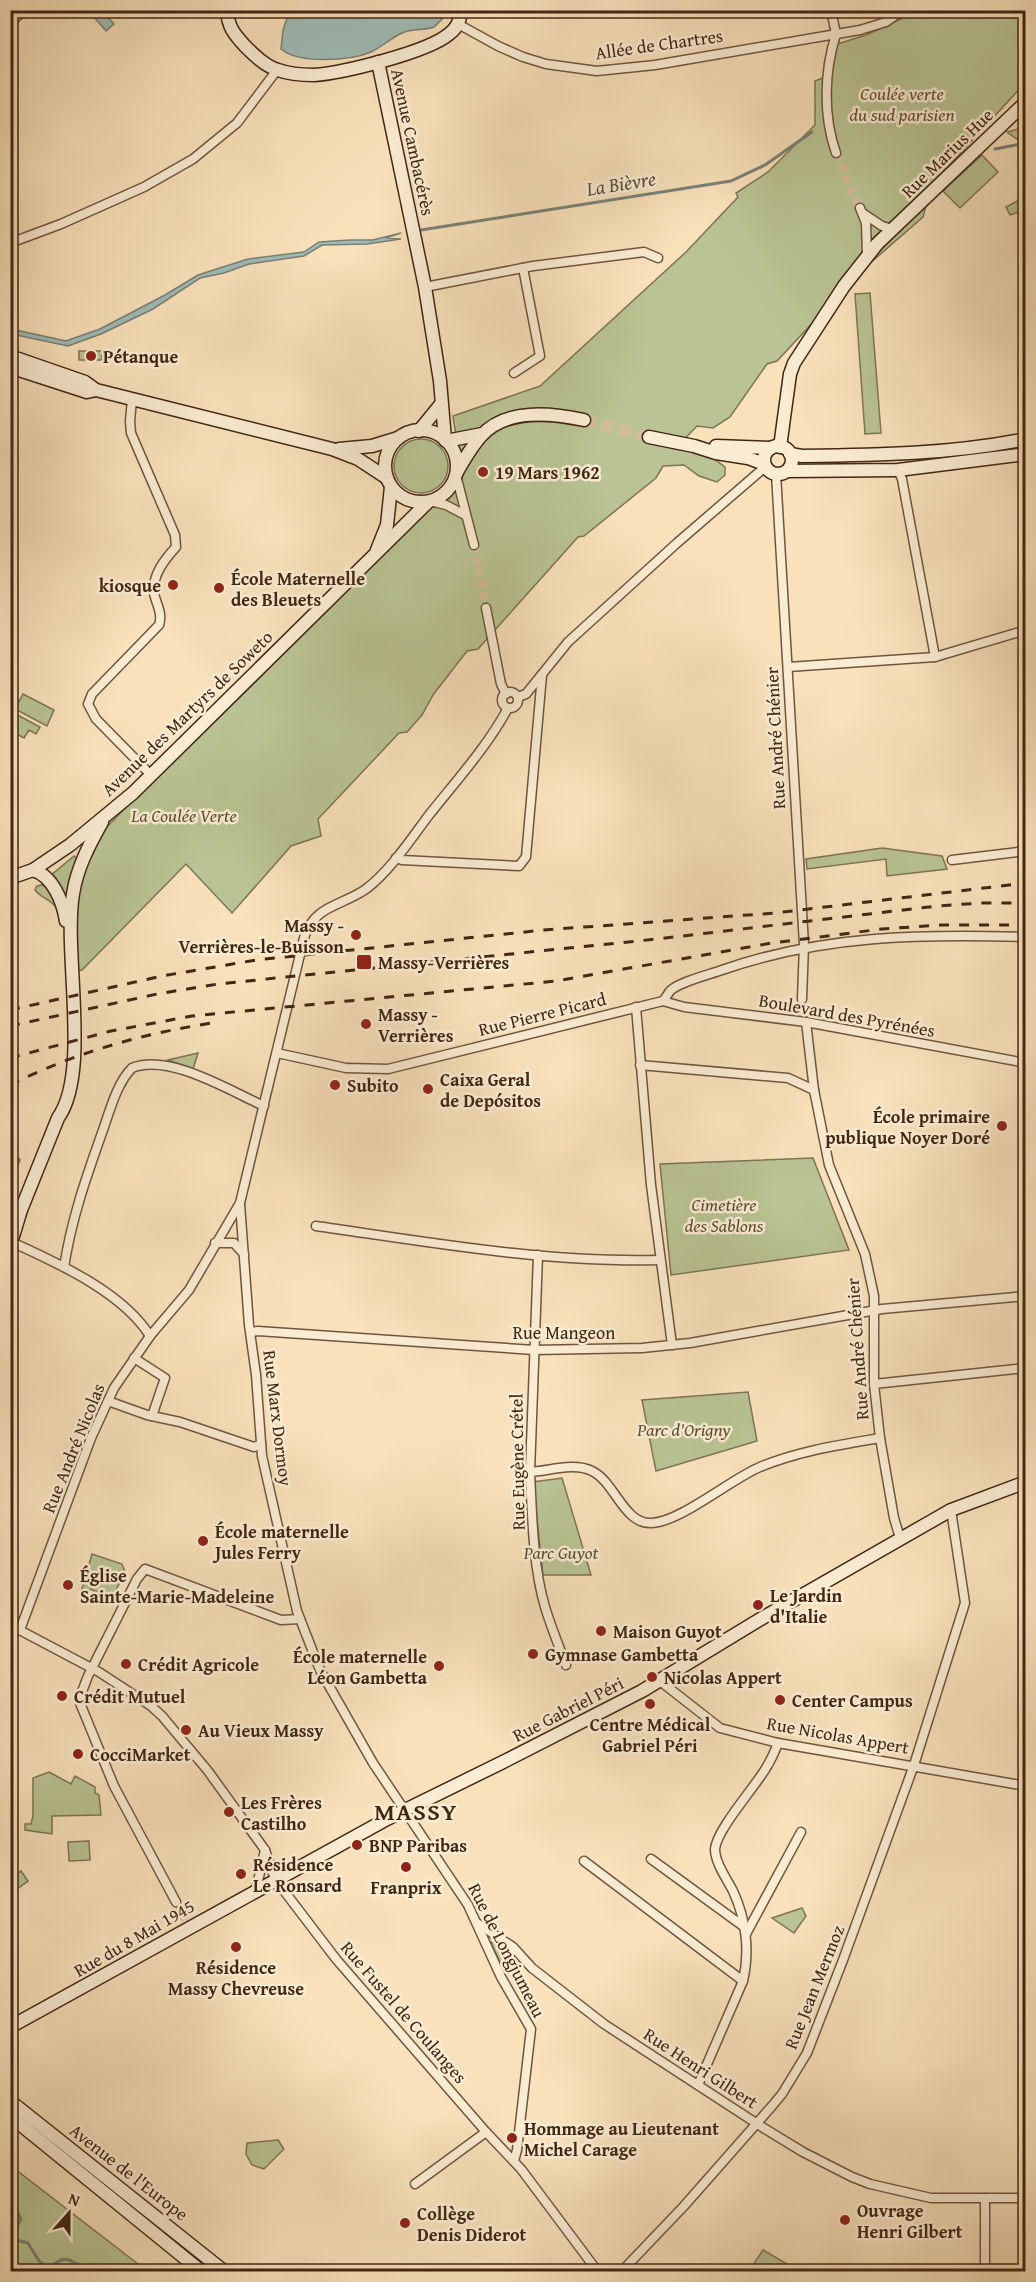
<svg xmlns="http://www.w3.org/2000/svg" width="1036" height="2282" viewBox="0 0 1036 2282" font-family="'Gentium Book Plus',serif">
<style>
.green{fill:#b9c393;stroke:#7e7454;stroke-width:1.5}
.water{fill:#9fbcb7;stroke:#7a8076;stroke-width:1.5}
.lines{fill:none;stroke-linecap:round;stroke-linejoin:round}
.stream{stroke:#7a8076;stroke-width:3}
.street-tunnel{stroke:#d4bc9a;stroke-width:8;stroke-dasharray:8 4;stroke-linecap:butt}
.secondary-tunnel{stroke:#d4bc9a;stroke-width:12;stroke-dasharray:12 6;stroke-linecap:butt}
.street-casing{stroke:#70553e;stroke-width:11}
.secondary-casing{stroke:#422614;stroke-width:15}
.street{stroke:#faecd3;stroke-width:8}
.secondary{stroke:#faecd3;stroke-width:12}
.rail{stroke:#422614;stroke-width:3;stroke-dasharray:10 10;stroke-linecap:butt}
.poi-dot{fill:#8f2418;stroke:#faecd3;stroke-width:2}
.labels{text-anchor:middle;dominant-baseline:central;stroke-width:5;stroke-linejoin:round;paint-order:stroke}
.street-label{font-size:18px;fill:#422614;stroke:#faecd3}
.park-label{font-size:18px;font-style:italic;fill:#604d34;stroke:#faecd3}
.poi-label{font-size:18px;font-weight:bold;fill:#422614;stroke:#faecd3;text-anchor:start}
.water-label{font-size:20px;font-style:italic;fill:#594c3d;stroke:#faecd3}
.district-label{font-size:24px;font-weight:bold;letter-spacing:1.5px;fill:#422614;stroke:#faecd3}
</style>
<rect width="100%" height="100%" fill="#f8e1bb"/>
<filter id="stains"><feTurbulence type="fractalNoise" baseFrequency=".00333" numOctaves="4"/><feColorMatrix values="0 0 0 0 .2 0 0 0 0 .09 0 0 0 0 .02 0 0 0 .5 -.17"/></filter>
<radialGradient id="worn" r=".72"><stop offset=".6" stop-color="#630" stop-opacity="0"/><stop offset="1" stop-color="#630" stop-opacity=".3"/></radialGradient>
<g class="green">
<path d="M918,11H1025V83L932,184L923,217L861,271L777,361L767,364L730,417L713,428L697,426L675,449L703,451L725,467V475L717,482L699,476L684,465L663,466L656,478L584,536L578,537L478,649L467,651L433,695L422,715L407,732L399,733L318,819L321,836L291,846L232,913L186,864L82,970L77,971L75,929L79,885L100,834L172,760L462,475L453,416L540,386L686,252L738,197L736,193L768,172L815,125V81L830,75L831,46L866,35Z"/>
<path d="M1025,127V145L1007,132Z"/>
<path d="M982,155L998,172L960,208L943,191Z"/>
<path d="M1025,197V210L1010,215L1006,207Z"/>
<path d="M870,293L881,433L865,434L855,294Z"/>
<rect x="79" y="351" width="23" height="9"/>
<circle cx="421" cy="466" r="27"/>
<path d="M23,694L54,710L47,726L15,709Z"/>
<path d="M12,712L40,727L36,734L29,730L24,738L11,731Z"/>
<path d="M882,848L942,856L947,869L887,876L886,859L807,869L806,859Z"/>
<path d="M74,856L78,860L66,904L50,876Z"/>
<path d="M42,885L48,888L63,916L64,927C60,922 61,915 57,909C52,900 41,898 35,890L37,886Z"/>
<path d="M198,1053L193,1069L168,1060Z"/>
<path d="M11,1147L20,1160L11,1181L10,1147Z"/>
<path d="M813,1158L849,1250L671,1275L660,1164Z"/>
<path d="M748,1392L757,1441L656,1471L642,1400Z"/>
<path d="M562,1478L591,1575H543L533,1482Z"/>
<path d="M92,1554L122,1564L125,1572L112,1598L90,1589L88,1594L81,1592Z"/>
<path d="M49,1772L71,1784L75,1776L95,1787V1793L99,1795L101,1815L52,1816V1834L25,1830V1824H31L33,1816V1778Z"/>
<path d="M89,1841L90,1860L69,1861L68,1842Z"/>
<path d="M21,1871L28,1881L17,1889L11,1877Z"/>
<path d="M802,1908L806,1916L794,1933L772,1918Z"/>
<path d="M490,1941L514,1959L506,1966L504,1970Z"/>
<path d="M278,2140L284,2149L264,2169L252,2165L246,2154L247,2143Z"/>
<path d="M10,2166H11L147,2271H11Z"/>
<path d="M763,2250L799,2271H749Z"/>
</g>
<g class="water">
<path d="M102,11L114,24L106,31L94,17Z"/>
<path d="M283,11H444L442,19L434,27C424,31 413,28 402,33C391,38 382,47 371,52C350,61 298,64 281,49L283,30L287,18Z"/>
<path d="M401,233L386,238L401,239L367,244L322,245L304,256L249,264L224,273L200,278L153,309L101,334L68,346L11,334V329L66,341L100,329L165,295L198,275L248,259L304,252L319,242L350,240H373Z"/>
</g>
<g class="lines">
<g class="stream">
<path d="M995,149L1026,143"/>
<path d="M421,230L731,181L765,165L812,132"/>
<path d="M10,2209L18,2213L21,2219L14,2232L16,2240L28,2243L39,2261L48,2268C71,2251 67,2263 88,2268C96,2270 105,2270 113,2272"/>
<path d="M119,2272H140"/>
</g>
<g class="street-tunnel">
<path d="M836,153L860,208"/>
<path d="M474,545L486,608"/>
<path d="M176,1902L186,1921"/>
</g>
<path class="secondary-tunnel" d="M584,420L649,437"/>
<g class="street-casing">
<g id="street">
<path d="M831,10L836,34"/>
<path d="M10,23L24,10"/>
<path d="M458,24L498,46L523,57L546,64L597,71L655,65L860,30L886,22L903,10"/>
<path d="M836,153C823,116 824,72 836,34"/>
<path d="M860,208L866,223L867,255"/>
<path d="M864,214L882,226L893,229"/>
<path d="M10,243L61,224L144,187L193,159L237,123L277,70"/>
<path d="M425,287L533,266L644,252L658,258"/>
<path d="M514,373L540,356L523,268"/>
<path d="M132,400L130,421L131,433L175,535L176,547C165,559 152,575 154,593C156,604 163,613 159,625L92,694L88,704L96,719L151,775"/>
<path d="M898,470L902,479L935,657"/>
<path d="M776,474L804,945L802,999"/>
<path d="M456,475L474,545"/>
<path d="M430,501L446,505L465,515"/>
<path d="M486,608L501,684L506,694"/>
<path d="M788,667L935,657L1026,630"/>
<circle cx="510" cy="700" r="8"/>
<path d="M518,697L526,694L568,642L677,543L765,467"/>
<path d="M396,858L402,860L519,866L526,857L542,675"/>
<path d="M952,860L1026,851"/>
<path d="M663,1001L684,1007L806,1022L1026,1063"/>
<path d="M636,1007L651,1185L672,1345"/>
<path d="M806,1022L814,1090L829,1165L865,1254L874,1296V1384L880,1438L894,1518L900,1538"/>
<path d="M277,1053L346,1068L388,1069L663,1001C666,998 668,993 671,990C682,981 708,975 722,970C822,935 921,934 1026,937"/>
<path d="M640,1065L788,1078L814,1090"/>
<path d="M240,1204L249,1325L256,1375L262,1456L297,1611L320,1670L373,1763L468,1905L501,1977L531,2029L517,2150L514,2161"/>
<path d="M316,1226C428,1242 546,1263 660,1260"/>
<path d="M215,1243H234L244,1254"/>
<path d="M18,1245C62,1265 124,1294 150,1336"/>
<path d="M538,1255L530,1472C532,1514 533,1567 545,1607C551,1627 559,1646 566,1665"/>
<path d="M64,1267C72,1217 86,1178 103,1130C110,1110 117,1083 132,1068C169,1053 230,1091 264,1106"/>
<path d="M251,1332L258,1331L534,1350L642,1348L690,1343L882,1309L1026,1296"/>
<path d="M134,1358L165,1378L152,1416"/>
<path d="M874,1384L1026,1368"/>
<path d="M108,1401L147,1415L180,1422L254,1447L261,1444"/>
<path d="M530,1472C549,1471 574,1462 592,1471C615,1482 624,1525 652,1523C680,1522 731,1479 760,1467C798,1451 839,1445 880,1438"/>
<path d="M10,1625L99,1672L151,1706L162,1716L208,1771L265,1850L275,1879L336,1959L486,2132L521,2169L598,2272"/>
<path d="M20,1630L91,1438L114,1388L150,1336L189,1290L240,1203L304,938C314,905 342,906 366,889C390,871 411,839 429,815C456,781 487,747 508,708"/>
<path d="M660,1681L720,1728L778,1743L1026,1786"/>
<path d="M651,1859L743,1926"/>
<path d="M584,1861L743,1981"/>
<path d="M256,1890L265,1850"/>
<path d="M176,1902L114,1786L80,1703V1697L88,1676L137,1579L145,1569L281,1620L300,1619"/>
<path d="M477,1923L513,1947L532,1968L604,2024L762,2127L803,2152L852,2177L870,2184L931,2198H1026"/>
<path d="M746,1934L801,1832"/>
<path d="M698,2085L743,1981C750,1951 746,1919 733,1891C727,1879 715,1863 715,1849C717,1829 755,1787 766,1768C771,1760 775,1751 778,1743"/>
<path d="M415,2184L486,2132"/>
<path d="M621,2272L684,2206L772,2106L782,2094L807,2053L843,1960L914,1765L965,1603L951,1510"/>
<path d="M985,2272V2198"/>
</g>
</g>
<g class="secondary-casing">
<g id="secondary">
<path d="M227,10C228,27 234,34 245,46C254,55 265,66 278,70C289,74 303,75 314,75C343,73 428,52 449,34C457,28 461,20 460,10"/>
<path d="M378,62L425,287L440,381L445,440"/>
<path d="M10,356L85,382L96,390L332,449L358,459L387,478"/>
<path d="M10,367L87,392L96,390"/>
<circle cx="421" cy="466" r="36"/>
<path d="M419,431L441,404"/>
<path d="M649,437L694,446L716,453L748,458L764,464"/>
<path d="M446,441L482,434"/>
<path d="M716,446L771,448"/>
<circle cx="778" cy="460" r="14"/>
<path d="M780,447L790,374L794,363L844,286L877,244L1026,102"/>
<path d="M339,449L372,446L398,438"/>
<path d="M790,454L802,456C877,455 951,454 1026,439"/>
<path d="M787,471L898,470L1026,454"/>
<path d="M457,472C464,460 471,447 481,436C506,408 551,413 584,420"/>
<path d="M377,550L387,525L391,487"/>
<path d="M33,870C53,876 63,902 66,921"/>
<path d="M10,878L33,870L70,845L133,793L428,502"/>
<path d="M10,1246L21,1210L58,1118C91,1072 63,952 73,894C77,868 89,845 102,822"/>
<path d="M10,2027L387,1819L503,1762L642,1691L764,1617L951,1510L1026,1482"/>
<path d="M10,2101L225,2272"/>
<path d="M10,2116L202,2272"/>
</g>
</g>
<use href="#street" class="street"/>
<use href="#secondary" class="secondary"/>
<g class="rail">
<path d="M10,1010L162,976L256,960L544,930L775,913L1026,883"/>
<path d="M10,1026L157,994L218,984L657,939L937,906L982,903H1026"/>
<path d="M10,1058L111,1031L192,1016L556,981L772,943L882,929L941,925H1026"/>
<path d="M10,1085C76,1052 148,1032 219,1022"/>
</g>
</g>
<g class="poi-dot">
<circle cx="91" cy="356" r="6"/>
<circle cx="483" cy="472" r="6"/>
<circle cx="173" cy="585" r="6"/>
<circle cx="219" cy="588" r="6"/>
<circle cx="356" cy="935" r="6"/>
<rect x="356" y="954" width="16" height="16" rx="3"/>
<circle cx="366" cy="1024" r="6"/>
<circle cx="335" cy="1085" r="6"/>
<circle cx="428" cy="1089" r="6"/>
<circle cx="1002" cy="1126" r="6"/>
<circle cx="203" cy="1541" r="6"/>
<circle cx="68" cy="1585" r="6"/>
<circle cx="758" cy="1605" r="6"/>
<circle cx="601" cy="1631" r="6"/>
<circle cx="533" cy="1654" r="6"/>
<circle cx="126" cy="1664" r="6"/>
<circle cx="439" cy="1666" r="6"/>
<circle cx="652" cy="1677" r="6"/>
<circle cx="62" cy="1696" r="6"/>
<circle cx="780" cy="1700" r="6"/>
<circle cx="650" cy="1704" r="6"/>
<circle cx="186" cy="1730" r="6"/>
<circle cx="78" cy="1754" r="6"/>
<circle cx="229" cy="1812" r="6"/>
<circle cx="357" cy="1845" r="6"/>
<circle cx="406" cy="1867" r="6"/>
<circle cx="241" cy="1874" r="6"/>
<circle cx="236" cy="1947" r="6"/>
<circle cx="512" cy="2138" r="6"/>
<circle cx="845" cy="2220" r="6"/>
<circle cx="405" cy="2223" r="6"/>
</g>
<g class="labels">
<g class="street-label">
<text transform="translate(659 44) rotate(-8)">Allée de Chartres</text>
<text transform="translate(413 142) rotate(78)">Avenue Cambacérès</text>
<text transform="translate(947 153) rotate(-44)">Rue Marius Hue</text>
<text transform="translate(187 713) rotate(-44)">Avenue des Martyrs de Soweto</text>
<text transform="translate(775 738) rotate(-93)">Rue André Chénier</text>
<text transform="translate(542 1014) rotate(-14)">Rue Pierre Picard</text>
<text transform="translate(847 1015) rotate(10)">Boulevard des Pyrénées</text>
<text x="564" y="1332">Rue Mangeon</text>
<text transform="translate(857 1349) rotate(-94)">Rue André Chénier</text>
<text transform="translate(278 1418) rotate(83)">Rue Marx Dormoy</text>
<text transform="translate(73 1448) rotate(-68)">Rue André Nicolas</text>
<text transform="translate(517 1462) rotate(-91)">Rue Eugène Crétel</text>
<text transform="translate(568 1709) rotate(-27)">Rue Gabriel Péri</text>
<text transform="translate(838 1735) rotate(10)">Rue Nicolas Appert</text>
<text transform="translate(134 1938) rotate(-30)">Rue du 8 Mai 1945</text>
<text transform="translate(507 1950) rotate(63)">Rue de Longjumeau</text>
<text transform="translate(814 1987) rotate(-68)">Rue Jean Mermoz</text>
<text transform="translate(404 2012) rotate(49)">Rue Fustel de Coulanges</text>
<text transform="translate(701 2068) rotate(33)">Rue Henri Gilbert</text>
<text transform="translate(129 2172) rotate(38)">Avenue de l'Europe</text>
</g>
<g class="park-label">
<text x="902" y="93">Coulée verte<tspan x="902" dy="21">du sud parisien</tspan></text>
<text x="184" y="815">La Coulée Verte</text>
<text x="724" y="1204">Cimetière<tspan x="724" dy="21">des Sablons</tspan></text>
<text x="684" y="1429">Parc d'Origny</text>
<text x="561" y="1552">Parc Guyot</text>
</g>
<g class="poi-label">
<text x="103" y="356">Pétanque</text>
<text x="495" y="472">19 Mars 1962</text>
<text x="231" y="578">École Maternelle<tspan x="231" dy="21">des Bleuets</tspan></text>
<text x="161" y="585" text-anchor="end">kiosque</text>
<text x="344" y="925" text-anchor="end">Massy -<tspan x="344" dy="21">Verrières-le-Buisson</tspan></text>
<text x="378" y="962">Massy-Verrières</text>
<text x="378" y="1014">Massy -<tspan x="378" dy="21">Verrières</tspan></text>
<text x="440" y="1079">Caixa Geral<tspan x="440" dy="21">de Depósitos</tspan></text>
<text x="347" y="1085">Subito</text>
<text x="990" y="1116" text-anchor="end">École primaire<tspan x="990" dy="21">publique Noyer Doré</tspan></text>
<text x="215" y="1531">École maternelle<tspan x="215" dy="21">Jules Ferry</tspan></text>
<text x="80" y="1575">Église<tspan x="80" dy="21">Sainte-Marie-Madeleine</tspan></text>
<text x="770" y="1595">Le Jardin<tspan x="770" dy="21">d'Italie</tspan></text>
<text x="613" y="1631">Maison Guyot</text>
<text x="545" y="1654">Gymnase Gambetta</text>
<text x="427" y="1656" text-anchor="end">École maternelle<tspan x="427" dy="21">Léon Gambetta</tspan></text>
<text x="138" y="1664">Crédit Agricole</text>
<text x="664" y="1677">Nicolas Appert</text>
<text x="74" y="1696">Crédit Mutuel</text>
<text x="792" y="1700">Center Campus</text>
<text x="650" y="1724" text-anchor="middle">Centre Médical<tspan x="650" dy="21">Gabriel Péri</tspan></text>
<text x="198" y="1730">Au Vieux Massy</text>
<text x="90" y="1754">CocciMarket</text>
<text x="241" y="1802">Les Frères<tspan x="241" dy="21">Castilho</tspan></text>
<text x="369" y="1845">BNP Paribas</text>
<text x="253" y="1864">Résidence<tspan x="253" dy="21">Le Ronsard</tspan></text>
<text x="406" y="1887" text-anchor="middle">Franprix</text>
<text x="236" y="1967" text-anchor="middle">Résidence<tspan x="236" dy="21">Massy Chevreuse</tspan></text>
<text x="524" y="2128">Hommage au Lieutenant<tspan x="524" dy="21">Michel Carage</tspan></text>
<text x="857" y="2210">Ouvrage<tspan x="857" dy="21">Henri Gilbert</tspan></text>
<text x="417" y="2213">Collège<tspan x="417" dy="21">Denis Diderot</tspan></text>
</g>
<g class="water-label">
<text transform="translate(621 183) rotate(-9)">La Bièvre</text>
</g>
<g class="district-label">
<text x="416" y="1811">MASSY</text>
</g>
</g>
<rect width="1036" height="2282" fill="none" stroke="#f8e1bb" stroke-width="36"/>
<rect x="12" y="12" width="1012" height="2258" fill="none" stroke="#422614" stroke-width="3"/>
<rect x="18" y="18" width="1000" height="2246" fill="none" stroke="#422614" stroke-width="1.5"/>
<g transform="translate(69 2213) rotate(21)" stroke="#faecd3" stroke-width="4.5" paint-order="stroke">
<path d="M0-4.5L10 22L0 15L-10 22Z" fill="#422614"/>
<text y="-9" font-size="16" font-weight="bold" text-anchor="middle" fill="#422614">N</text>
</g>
<rect width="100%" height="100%" filter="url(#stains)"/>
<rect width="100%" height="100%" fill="url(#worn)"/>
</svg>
